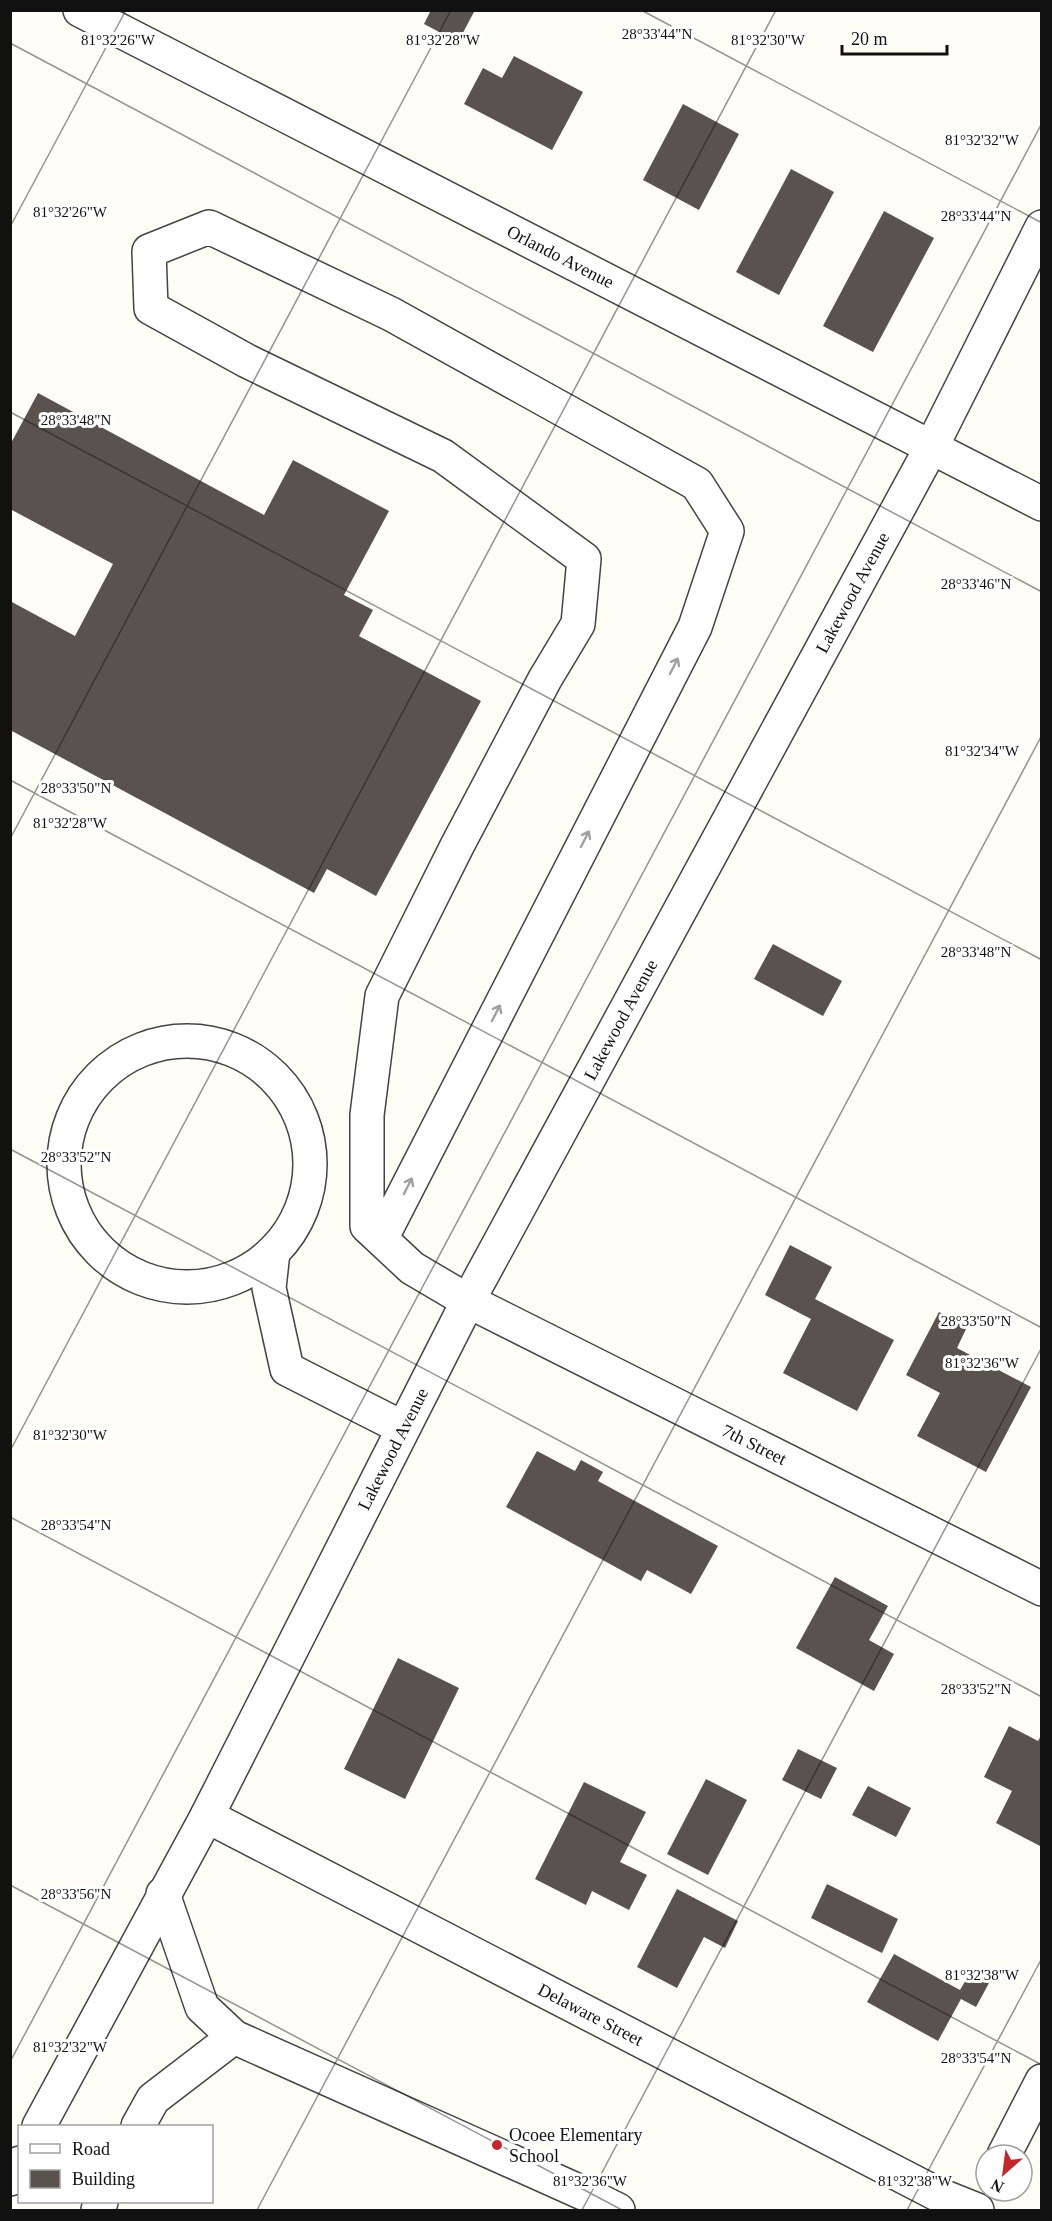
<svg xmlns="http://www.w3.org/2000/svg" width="1052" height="2221" viewBox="0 0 1052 2221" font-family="Georgia,serif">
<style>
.building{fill:#5a524d}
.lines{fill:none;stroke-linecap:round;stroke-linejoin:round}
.minor-casing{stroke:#444;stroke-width:36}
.minor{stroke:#fff;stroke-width:33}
.oneway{stroke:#a0a0a0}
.ticks{fill:none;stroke:#111;stroke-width:1.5;stroke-opacity:0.45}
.poi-dot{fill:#c4262e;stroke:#fff;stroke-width:2}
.labels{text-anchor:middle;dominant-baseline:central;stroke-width:6;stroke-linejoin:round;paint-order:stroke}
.street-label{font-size:18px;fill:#111;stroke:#fff}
.poi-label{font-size:18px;fill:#111;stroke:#fff;text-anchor:start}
.ticks-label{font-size:15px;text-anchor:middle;fill:#111;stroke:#fff;stroke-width:6;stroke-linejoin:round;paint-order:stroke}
</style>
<rect width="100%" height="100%" fill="#fffdf5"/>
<g class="building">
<path d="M431,10H475L458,42L424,24Z"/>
<path d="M514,56L583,92L552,150L464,104L483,68L502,78Z"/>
<path d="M683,104L739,134L699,210L643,180Z"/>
<path d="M791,169L834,192L779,295L736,272Z"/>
<path d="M884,211L934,238L873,352L823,326Z"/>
<path d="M38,393L264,515L293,460L389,511L344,595L373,610L359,636L481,701L376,896L327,869L314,893L10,730V601L75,636L113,564L10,509V445Z"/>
<path d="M773,944L842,981L823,1016L754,979Z"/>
<path d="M790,1245L832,1267L815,1299L894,1340L857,1411L783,1373L811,1319L765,1295Z"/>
<path d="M939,1312L967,1327L957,1348L1031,1387L986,1472L917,1436L940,1393L906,1375Z"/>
<path d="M537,1451L575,1471L581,1460L603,1472L598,1481L718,1546L691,1594L647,1570L641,1581L506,1507Z"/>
<path d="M835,1577L888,1606L869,1640L894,1654L874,1691L796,1648Z"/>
<path d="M398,1658L459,1688L405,1799L344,1769Z"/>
<path d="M1009,1726L1038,1741L1042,1734V1847L996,1823L1012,1791L984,1777Z"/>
<path d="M798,1749L837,1768L821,1799L782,1780Z"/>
<path d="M706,1779L747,1800L708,1875L667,1854Z"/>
<path d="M584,1782L646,1812L620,1862L647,1875L629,1910L592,1891L586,1905L535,1879Z"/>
<path d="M868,1786L911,1808L896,1837L852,1815Z"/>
<path d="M827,1884L898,1919L882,1953L811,1918Z"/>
<path d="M677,1889L738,1921L725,1948L704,1937L677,1988L637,1967Z"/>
<path d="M894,1954L960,1990L970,1973L989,1983L976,2007L961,1999L938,2041L867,2002Z"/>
</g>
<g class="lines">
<g class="minor-casing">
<g id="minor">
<path id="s1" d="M80,10L1042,504"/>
<circle cx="187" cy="1164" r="123"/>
<path id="s2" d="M381,1239L695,627L727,531L697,484L391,314L209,227L149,251L151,308L247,361L443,456L584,559L578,624L545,679L457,846L382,996L367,1115V1226L412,1268L468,1301L1042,1589"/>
<path d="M273,1252L269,1288L287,1369L403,1428"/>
<path id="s3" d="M207,1816L937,2194L977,2210"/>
<path d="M163,1894L202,2007L234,2037L594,2198L618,2210"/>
<path id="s4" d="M39,2126L207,1816L468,1301L931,448L1042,227"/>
<path d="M138,2126L153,2099L234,2037"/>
<path d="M1004,2155L1042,2081"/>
<path d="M10,2179L20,2163"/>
<path d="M98,2210L101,2202"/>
</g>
</g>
<use href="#minor" class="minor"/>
</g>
<defs><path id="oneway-shaft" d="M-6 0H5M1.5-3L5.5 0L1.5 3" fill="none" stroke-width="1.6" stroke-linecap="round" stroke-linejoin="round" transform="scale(1.5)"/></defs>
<g class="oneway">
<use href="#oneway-shaft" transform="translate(674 666) rotate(-63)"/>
<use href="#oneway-shaft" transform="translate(585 839) rotate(-63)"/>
<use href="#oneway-shaft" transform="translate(496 1013) rotate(-63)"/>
<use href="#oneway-shaft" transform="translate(408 1186) rotate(-63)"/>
</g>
<path class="ticks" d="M641,10L1042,223M10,43L1042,592M10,227L126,10M10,412L1042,960M10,780L1042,1328M10,839L451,10M10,1149L1042,1697M10,1451L776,10M10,1517L1042,2065M10,1885L622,2210M10,2062L1042,123M257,2210L1042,735M582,2210L1042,1347M907,2210L1042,1958"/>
<circle class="poi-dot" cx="497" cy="2145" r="6"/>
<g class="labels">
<g class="street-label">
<text stroke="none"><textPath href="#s1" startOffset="540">Orlando Avenue</textPath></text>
<text stroke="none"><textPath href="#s4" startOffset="1736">Lakewood Avenue</textPath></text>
<text stroke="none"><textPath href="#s4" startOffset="1250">Lakewood Avenue</textPath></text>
<text stroke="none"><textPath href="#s2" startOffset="3184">7th Street</textPath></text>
<text stroke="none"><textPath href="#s4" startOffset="764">Lakewood Avenue</textPath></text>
<text stroke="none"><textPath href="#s3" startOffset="432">Delaware Street</textPath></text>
</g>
<g class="poi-label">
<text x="509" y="2135">Ocoee Elementary<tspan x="509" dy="21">School</tspan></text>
</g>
</g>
<g class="ticks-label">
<text x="657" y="39">28°33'44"N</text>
<text x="118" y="45">81°32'26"W</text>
<text x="443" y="45">81°32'28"W</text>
<text x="768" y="45">81°32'30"W</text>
<text x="982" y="145">81°32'32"W</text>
<text x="70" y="217">81°32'26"W</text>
<text x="976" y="221">28°33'44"N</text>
<text x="76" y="425">28°33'48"N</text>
<text x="976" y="589">28°33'46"N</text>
<text x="982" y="756">81°32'34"W</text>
<text x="76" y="793">28°33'50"N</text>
<text x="70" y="828">81°32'28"W</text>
<text x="976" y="957">28°33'48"N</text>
<text x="76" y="1162">28°33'52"N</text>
<text x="976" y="1326">28°33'50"N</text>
<text x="982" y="1368">81°32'36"W</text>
<text x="70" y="1440">81°32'30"W</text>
<text x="76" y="1530">28°33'54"N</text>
<text x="976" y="1694">28°33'52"N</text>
<text x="76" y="1899">28°33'56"N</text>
<text x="982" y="1980">81°32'38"W</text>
<text x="70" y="2052">81°32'32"W</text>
<text x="976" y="2063">28°33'54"N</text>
<text x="590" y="2186">81°32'36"W</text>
<text x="915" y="2186">81°32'38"W</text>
</g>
<rect width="1052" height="2221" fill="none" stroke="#111111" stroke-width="24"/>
<rect x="18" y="2125" width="195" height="78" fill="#ffffff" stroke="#a0a0a0" stroke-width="1.5"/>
<rect x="30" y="2144" width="30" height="9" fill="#ffffff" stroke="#a0a0a0" stroke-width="1.5"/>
<text x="72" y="2155" font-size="18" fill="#111111">Road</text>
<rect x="30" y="2170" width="30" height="18" fill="#5a524d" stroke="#a0a0a0" stroke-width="1.5"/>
<text x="72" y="2185" font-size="18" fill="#111111">Building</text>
<g transform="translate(1004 2173) rotate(208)"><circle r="28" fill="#ffffff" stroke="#a0a0a0" stroke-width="1.5"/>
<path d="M0-4.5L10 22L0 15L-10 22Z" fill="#c4262e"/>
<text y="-9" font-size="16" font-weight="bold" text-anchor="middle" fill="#111111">N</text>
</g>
<path d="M842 45v9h105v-9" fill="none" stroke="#111111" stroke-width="3"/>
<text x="851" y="45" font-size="18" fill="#111111" stroke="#ffffff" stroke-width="4.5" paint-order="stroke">20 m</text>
</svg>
